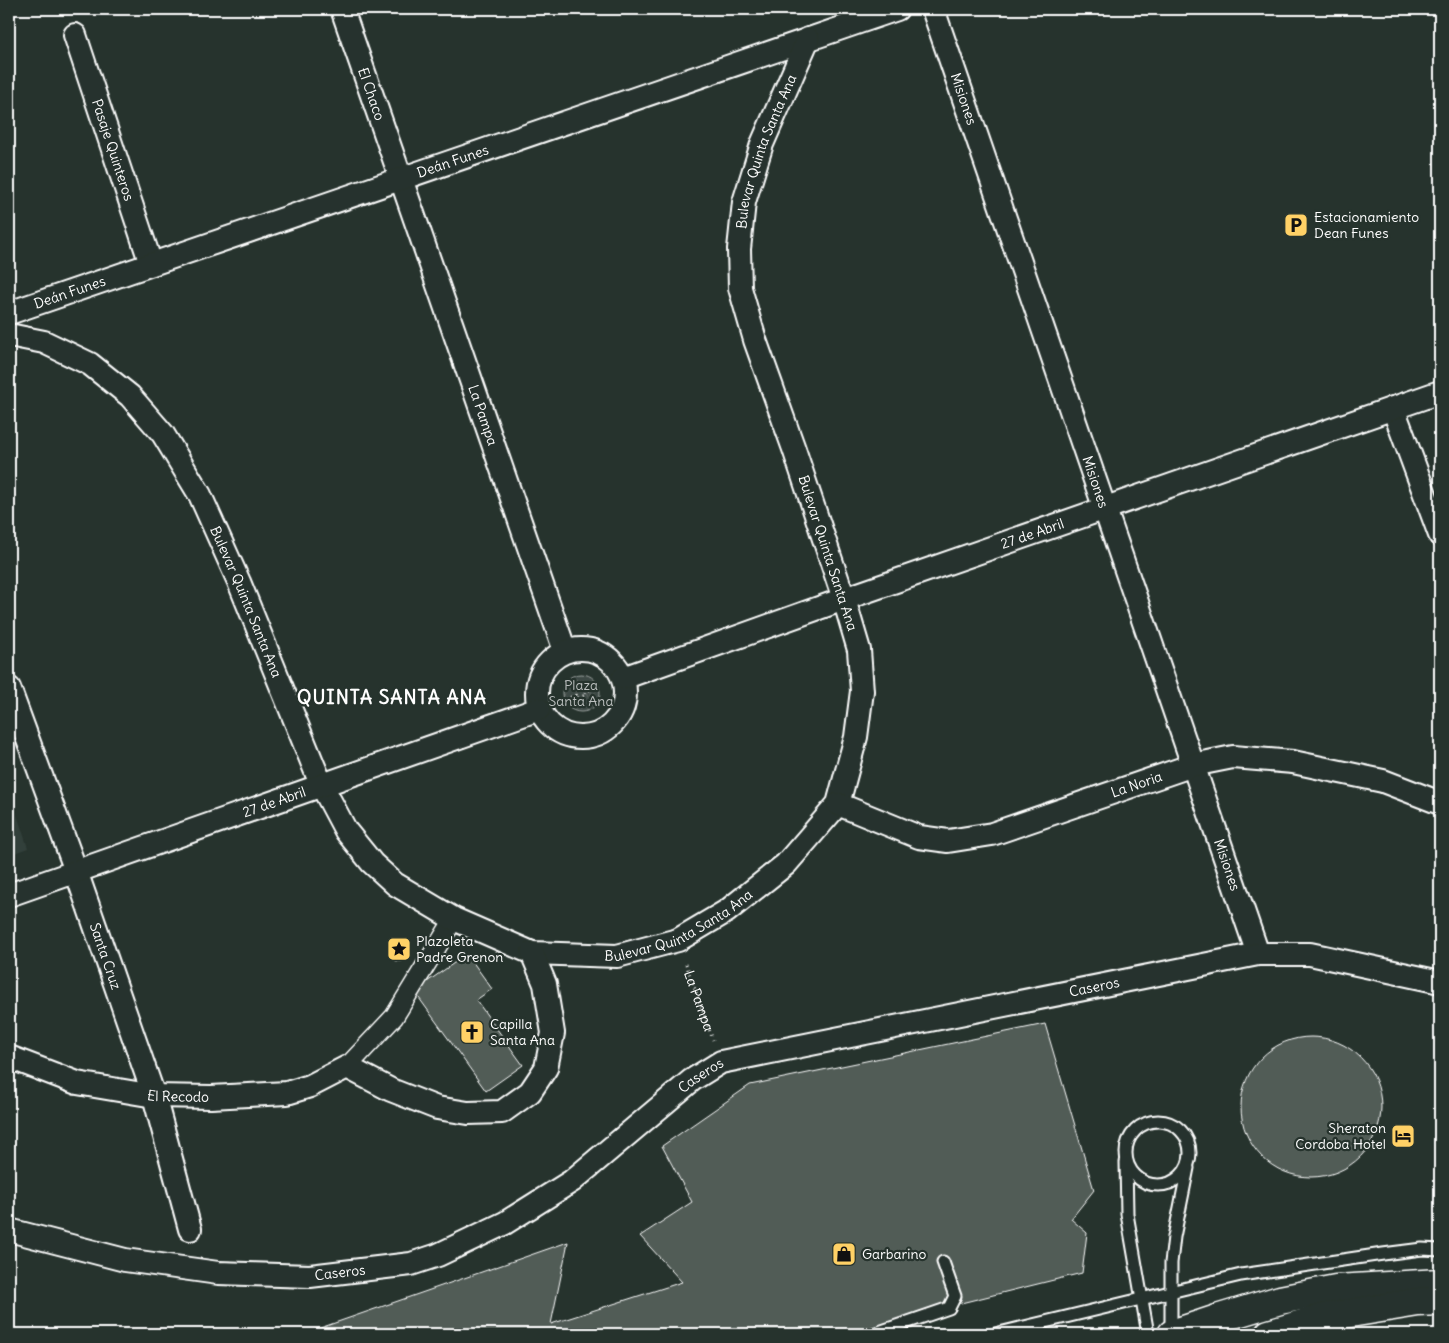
<svg xmlns="http://www.w3.org/2000/svg" width="1449" height="1343" viewBox="0 0 1449 1343" font-family="Delius,sans-serif">
<style>
.built{fill:#333f3a}
.park{fill:url(#park-tufts);stroke:#9ea4a2}
.building{fill:#515c57;stroke:#fff}
.lines{fill:none;stroke-linecap:round;stroke-linejoin:round}
.service-casing{stroke:#fff;stroke-width:15}
.pedestrian-casing{stroke:#fff;stroke-width:21}
.minor-casing{stroke:#fff;stroke-width:26}
.secondary-casing{stroke:#fff;stroke-width:31}
.path{stroke:#fff;stroke-width:3;stroke-dasharray:1 4;stroke-linecap:butt}
.service{stroke:#26332d;stroke-width:11}
.pedestrian{stroke:#26332d;stroke-width:18}
.minor{stroke:#26332d;stroke-width:22}
.secondary{stroke:#26332d;stroke-width:28}
.tree{fill:#78807d}
.labels{text-anchor:middle;dominant-baseline:central;stroke-width:4.5;stroke-linejoin:round;paint-order:stroke}
.street-label{font-size:14px;fill:#fff;stroke:#26332d}
.poi-label{font-size:14px;fill:#fff;stroke:#26332d;text-anchor:start}
.park-label{font-size:14px;fill:#bbbfbe;stroke:#26332d}
.district-label{font-size:19px;font-weight:bold;letter-spacing:1px;fill:#fff;stroke:#26332d}
</style>
<defs>
<pattern id="park-tufts" width="24" height="20" patternUnits="userSpaceOnUse" patternTransform="scale(1.25)"><rect width="24" height="20" fill="#3e4944"/><path d="M3 7l-1-3M5 7V3M7 7l1-3M15 17l-1-3M17 17v-4M19 17l1-3" fill="none" stroke="#5b6460"/></pattern>
</defs>
<rect width="100%" height="100%" fill="#26332d"/>
<filter id="ink" filterUnits="userSpaceOnUse"><feTurbulence type="fractalNoise" baseFrequency=".02" numOctaves="2"/><feDisplacementMap in="SourceGraphic" scale="10" xChannelSelector="R" yChannelSelector="G"/><feConvolveMatrix kernelMatrix="1 2 1 2 8 2 1 2 1" color-interpolation-filters="sRGB"/></filter>
<g filter="url(#ink)">
<path class="built" d="M9,791L28,848L9,855Z"/>
<circle class="park" cx="581" cy="693" r="19"/>
<g class="building">
<path d="M467,954L492,989L476,1000L523,1065L486,1091L414,991Z"/>
<path d="M1045,1024L1094,1190L1071,1219L1087,1233L1082,1273L953,1305L857,1334H303L568,1242L551,1324L682,1282L640,1236L692,1202L662,1146L750,1085Z"/>
<circle cx="1311" cy="1107" r="70"/>
</g>
<g class="lines">
<g class="service-casing">
<g id="service">
<circle cx="1158" cy="1153" r="32"/>
<path d="M1126,1162L1127,1214L1148,1334"/>
<path d="M873,1334L949,1308L955,1296L943,1262"/>
<path d="M995,1334L1241,1275L1383,1254L1422,1249L1440,1250"/>
<path d="M1171,1334V1263L1174,1237L1188,1168"/>
</g>
</g>
<g class="pedestrian-casing">
<path id="pedestrian" d="M347,1067L394,1017L454,919"/>
</g>
<g class="minor-casing">
<g id="minor">
<path id="s2" d="M342,9L565,651"/>
<path id="s3" d="M933,9L1258,954"/>
<path id="s4" d="M75,35L151,264"/>
<path id="s5" d="M9,313L897,9"/>
<path id="s6" d="M9,335L44,342L90,364L130,396L163,434L200,495L239,582L321,784L346,831L372,863L395,884L454,919L532,953L617,956L678,940L727,911L786,864L838,804L856,737L862,691L859,650L844,599L794,449L755,340L740,288L739,249L744,202L762,144L808,39"/>
<path d="M1393,408L1440,535"/>
<circle cx="581" cy="693" r="44"/>
<path id="s7" d="M623,678L844,599L1440,392"/>
<path id="s8" d="M9,688L76,871L154,1096L190,1229"/>
<path id="s9" d="M838,804L919,837L948,841L992,834L1193,765L1233,757L1293,762L1383,781L1440,803"/>
<path id="s10" d="M9,895L539,709"/>
<path id="s11" d="M9,1057L77,1083L154,1096L211,1097L287,1093L310,1086L347,1067L391,1090L437,1108L468,1113L502,1112L530,1092L546,1068L553,1033L545,984L532,953"/>
<path id="s12" d="M9,1230L125,1260L218,1273L310,1276L411,1264L438,1255L505,1223L572,1181L692,1080L721,1062L1258,954H1310L1440,982"/>
</g>
</g>
<g class="secondary-casing">
<g id="secondary">
<path d="M1172,1334L1220,1318L1280,1300L1336,1289L1440,1283"/>
<path d="M1269,1334L1326,1317L1418,1302L1440,1301"/>
</g>
</g>
<g class="path">
<path d="M583,688L586,695L577,698L575,690Z"/>
<path d="M584,692L600,686"/>
<path d="M561,701L576,695"/>
<path id="s1" d="M686,964L713,1040"/>
</g>
<use href="#service" class="service"/>
<use href="#pedestrian" class="pedestrian"/>
<use href="#minor" class="minor"/>
<use href="#secondary" class="secondary"/>
</g>
<circle class="tree" cx="399" cy="954" r="8"/>
</g>
<defs>
<g id="parking-square" transform="scale(1.25)"><rect x="-9" y="-9" width="18" height="18" rx="4" fill="#ffd166" stroke="#26332d"/><path d="M-3.5-5.5H1a3.5 3.5 0 0 1 0 7H-1V5.5H-3.5ZM-1-3.4V-.6H.8a1.4 1.4 0 0 0 0-2.8Z" fill="#111"/></g>
<g id="sight-square" transform="scale(1.25)"><rect x="-9" y="-9" width="18" height="18" rx="4" fill="#ffd166" stroke="#26332d"/><path d="M0-6L1.8-2.2L6-1.7L2.9 1.2L3.7 5.4L0 3.3L-3.7 5.4L-2.9 1.2L-6-1.7L-1.8-2.2Z" fill="#111"/></g>
<g id="church-square" transform="scale(1.25)"><rect x="-9" y="-9" width="18" height="18" rx="4" fill="#ffd166" stroke="#26332d"/><path d="M-1.2-6h2.4v3.5h3.3v2.4h-3.3V6h-2.4V-.1h-3.3v-2.4h3.3Z" fill="#111"/></g>
<g id="hotel-square" transform="scale(1.25)"><rect x="-9" y="-9" width="18" height="18" rx="4" fill="#ffd166" stroke="#26332d"/><path d="M-6-4.5h1.5V1H6V5H4.5V3h-9V5H-6ZM-4 0a1.8 1.8 0 1 1 3.6 0ZM.5 0V-2.5h3Q6-2.5 6 0Z" fill="#111"/></g>
<g id="shop-square" transform="scale(1.25)"><rect x="-9" y="-9" width="18" height="18" rx="4" fill="#ffd166" stroke="#26332d"/><path d="M-5-2.5h2.3a2.7 3.5 0 0 1 5.4 0H5L5.5 6h-11ZM-1.5-2.5h3a1.5 2.3 0 0 0-3 0Z" fill="#111"/></g>
</defs>
<g fill-rule="evenodd">
<use href="#parking-square" x="1296" y="225"/>
<use href="#sight-square" x="399" y="949"/>
<use href="#church-square" x="472" y="1032"/>
<use href="#hotel-square" x="1403" y="1136"/>
<use href="#shop-square" x="844" y="1254"/>
</g>
<g class="labels">
<g class="street-label">
<text stroke="none"><textPath href="#s2" startOffset="90">El Chaco</textPath></text>
<text stroke="none"><textPath href="#s3" startOffset="95">Misiones</textPath></text>
<text stroke="none"><textPath href="#s4" startOffset="121">Pasaje Quinteros</textPath></text>
<text stroke="none"><textPath href="#s6" startOffset="1891">Bulevar Quinta Santa Ana</textPath></text>
<text stroke="none"><textPath href="#s5" startOffset="469">Deán Funes</textPath></text>
<text stroke="none"><textPath href="#s5" startOffset="64">Deán Funes</textPath></text>
<text stroke="none"><textPath href="#s2" startOffset="430">La Pampa</textPath></text>
<text stroke="none"><textPath href="#s3" startOffset="500">Misiones</textPath></text>
<text stroke="none"><textPath href="#s7" startOffset="434">27 de Abril</textPath></text>
<text transform="translate(828 553) rotate(72)">Bulevar Quinta Santa Ana</text>
<text stroke="none"><textPath href="#s6" startOffset="376">Bulevar Quinta Santa Ana</textPath></text>
<text stroke="none"><textPath href="#s9" startOffset="314">La Noria</textPath></text>
<text stroke="none"><textPath href="#s10" startOffset="281">27 de Abril</textPath></text>
<text stroke="none"><textPath href="#s3" startOffset="905">Misiones</textPath></text>
<text stroke="none"><textPath href="#s6" startOffset="1006">Bulevar Quinta Santa Ana</textPath></text>
<text stroke="none"><textPath href="#s8" startOffset="285">Santa Cruz</textPath></text>
<text stroke="none"><textPath href="#s12" startOffset="1161">Caseros</textPath></text>
<text stroke="none"><textPath href="#s1" startOffset="39">La Pampa</textPath></text>
<text stroke="none"><textPath href="#s12" startOffset="756">Caseros</textPath></text>
<text stroke="none"><textPath href="#s11" startOffset="175">El Recodo</textPath></text>
<text stroke="none"><textPath href="#s12" startOffset="336">Caseros</textPath></text>
</g>
<g class="poi-label">
<text x="1314" y="217">Estacionamiento<tspan x="1314" dy="16">Dean Funes</tspan></text>
<text x="416" y="941">Plazoleta<tspan x="416" dy="16">Padre Grenon</tspan></text>
<text x="490" y="1024">Capilla<tspan x="490" dy="16">Santa Ana</tspan></text>
<text x="1386" y="1128" text-anchor="end">Sheraton<tspan x="1386" dy="16">Cordoba Hotel</tspan></text>
<text x="862" y="1254">Garbarino</text>
</g>
<g class="park-label">
<text x="581" y="685">Plaza<tspan x="581" dy="16">Santa Ana</tspan></text>
</g>
<g class="district-label">
<text x="392" y="697">QUINTA SANTA ANA</text>
</g>
</g>
<rect width="1449" height="1343" fill="none" stroke="#26332d" stroke-width="30"/>
<rect x="15" y="15" width="1419" height="1313" fill="none" stroke="#fff" stroke-width="2" filter="url(#ink)"/>
</svg>
